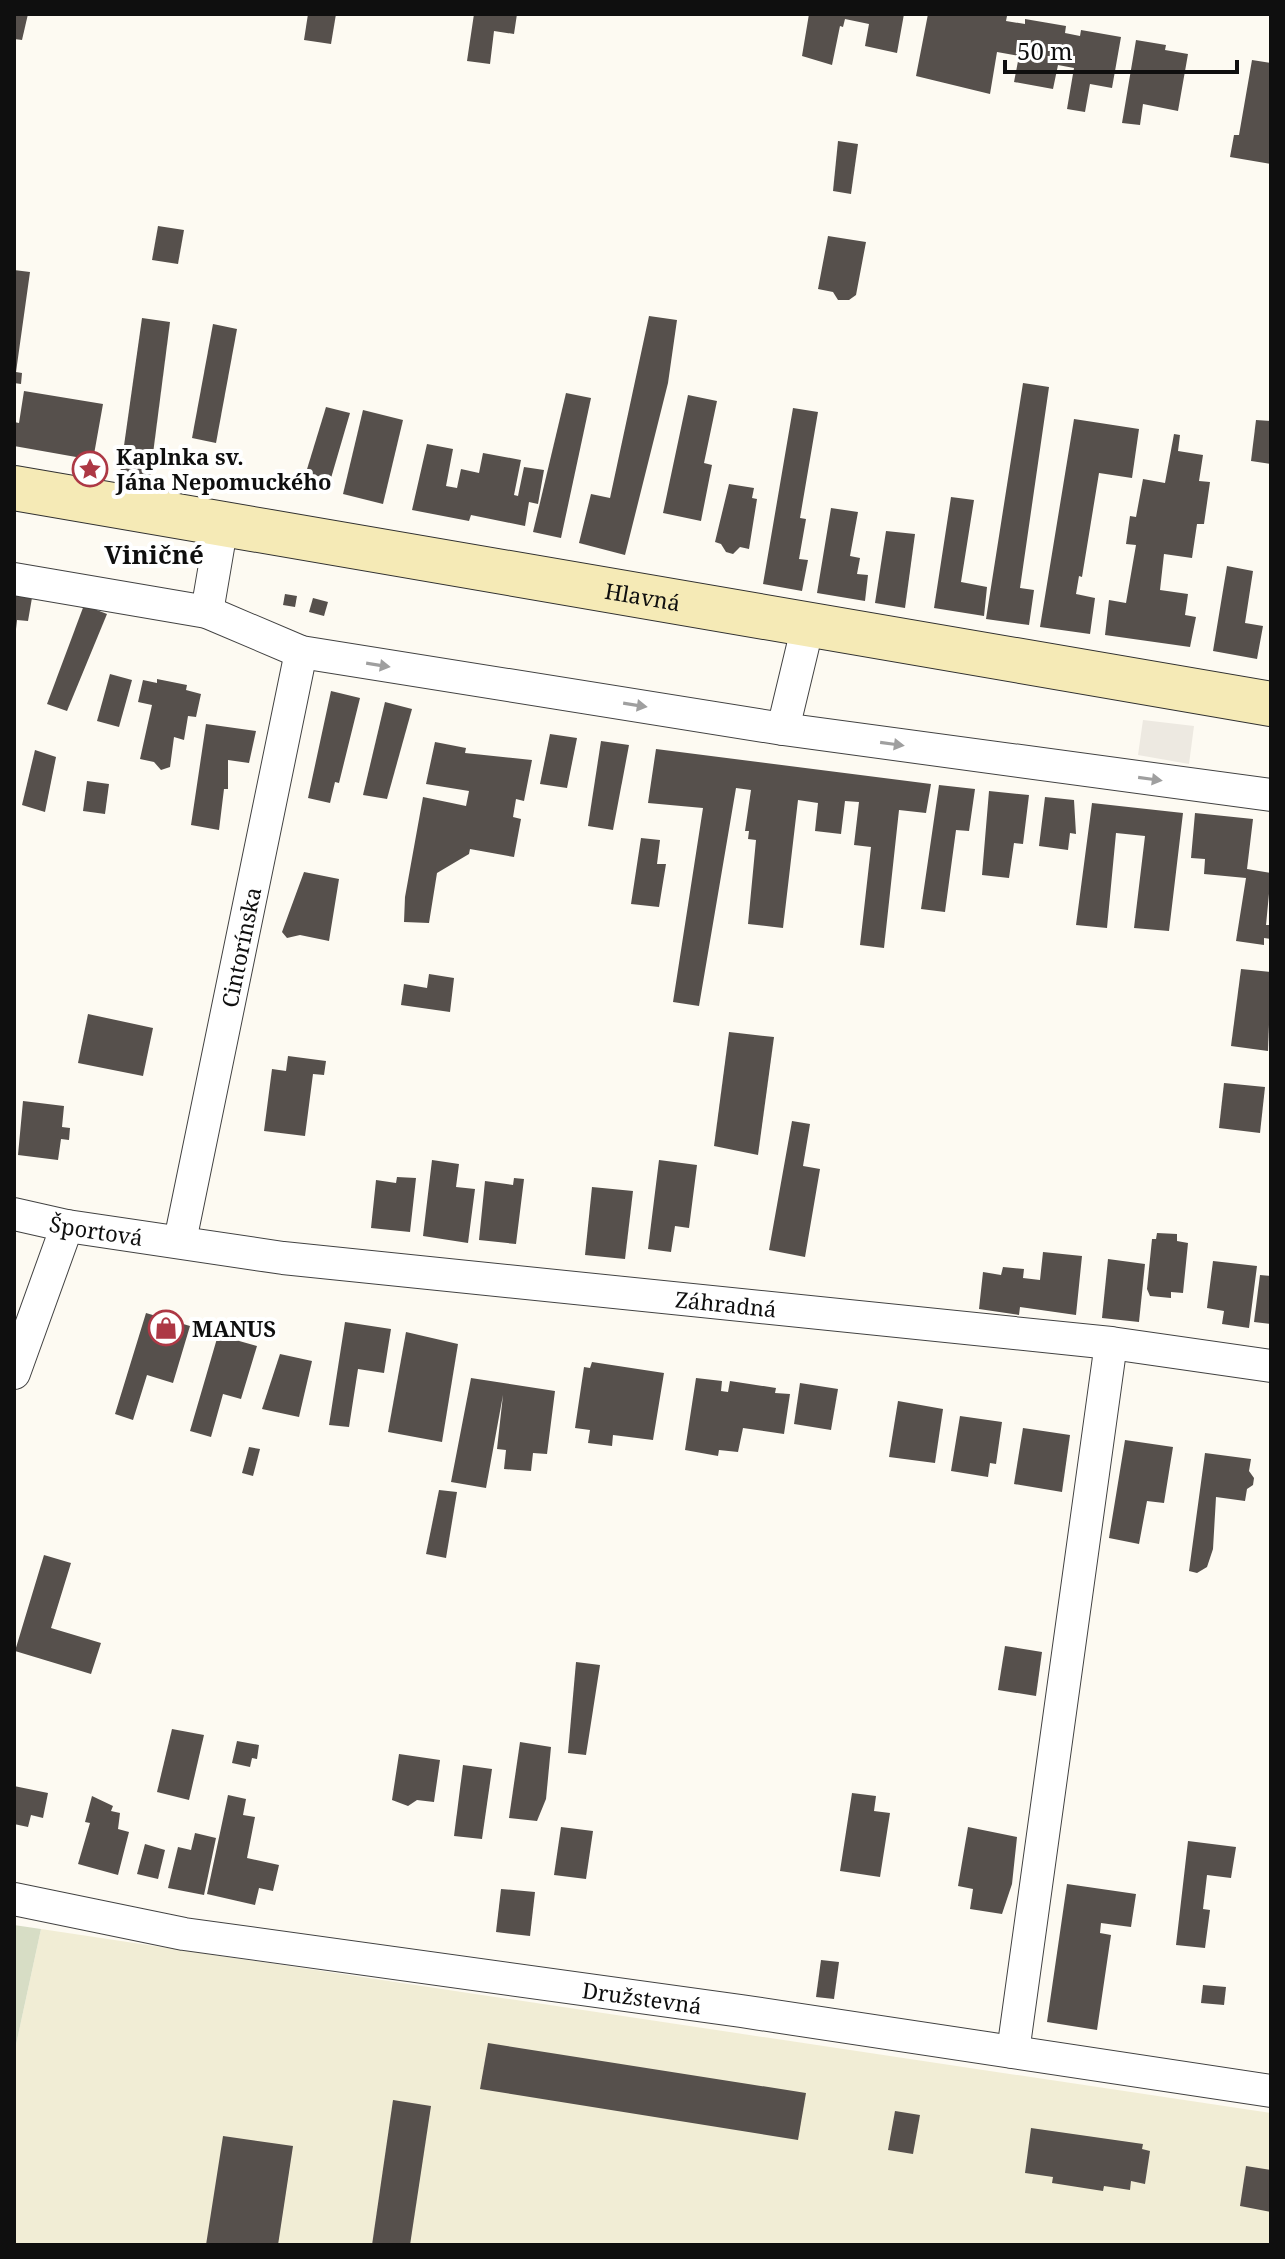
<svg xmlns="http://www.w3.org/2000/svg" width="1285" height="2259" viewBox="0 0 1285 2259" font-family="'Noto Serif',serif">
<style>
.farmland{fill:#f1edd5}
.cemetery{fill:#d7ddc5}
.plaza{fill:#ede9e1}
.building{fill:#56504c}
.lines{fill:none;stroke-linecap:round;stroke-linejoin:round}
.street-casing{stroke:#424242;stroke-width:34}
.secondary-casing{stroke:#313131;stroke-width:46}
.street{stroke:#fff;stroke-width:32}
.secondary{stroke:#f5eab6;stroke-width:44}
.oneway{fill:#9f9f9f}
.labels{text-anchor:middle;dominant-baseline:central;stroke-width:8;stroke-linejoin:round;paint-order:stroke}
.poi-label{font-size:22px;font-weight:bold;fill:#0f0f0f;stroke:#fff;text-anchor:start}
.street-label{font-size:22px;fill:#0f0f0f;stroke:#fff}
.quarter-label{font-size:26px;font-weight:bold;fill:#0f0f0f;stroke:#fff}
</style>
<rect width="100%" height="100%" fill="#fdfaf2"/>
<path class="farmland" d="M41,1929L1271,2113V2245H14V2054Z"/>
<path class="cemetery" d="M14,1925L41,1929L14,2054Z"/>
<path class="plaza" d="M1143,720L1194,726L1189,764L1138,755Z"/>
<g class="building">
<path d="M14,14H28L22,40L14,39Z"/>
<path d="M308,14H336L331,44L304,40Z"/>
<path d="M474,14H517L514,34L494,31L490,64L467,61Z"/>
<path d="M809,14H904L897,53L865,46L869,24L845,19L843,27L840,26L832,65L802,56Z"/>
<path d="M928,14H998L1007,16L1006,21L1025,24V19L1066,26L1065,33L1080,36L1081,30L1121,37L1112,88L1090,84L1085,112L1067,109L1074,68L1058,65L1053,89L1014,82L1019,56L997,52L990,94L916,76Z"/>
<path d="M1136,40L1166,45L1165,50L1188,54L1178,111L1143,104L1140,125L1122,123Z"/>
<path d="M1252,60L1271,63V164L1230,157L1234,135H1239Z"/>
<path d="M838,141L858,144L851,194L833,191Z"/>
<path d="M158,226L184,230L178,264L152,260Z"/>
<path d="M828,236L866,242L856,295L849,300H838L833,292L818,289Z"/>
<path d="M14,270L30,272L16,372L22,373L21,384L14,383Z"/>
<path d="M649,316L677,320L668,383L625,555L579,543L591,494L610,498Z"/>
<path d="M142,318L170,322L150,477L120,474Z"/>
<path d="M213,324L237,329L216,443L192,438Z"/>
<path d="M1023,383L1049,387L1020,588L1034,590L1029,625L986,619Z"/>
<path d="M24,391L103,404L93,460L14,446V422L19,423Z"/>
<path d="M566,393L591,398L561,538L533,532Z"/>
<path d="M688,395L717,401L704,463L712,465L701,521L663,513Z"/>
<path d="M326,407L350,413L329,485L304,479Z"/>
<path d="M793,408L818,412L800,518L806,519L799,559L808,560L802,591L763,584Z"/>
<path d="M363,410L403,420L383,504L343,494Z"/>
<path d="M1074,419L1139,429L1132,478L1099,473L1082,577L1079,576L1076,594L1095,598L1090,634L1040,627Z"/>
<path d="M1256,420L1271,421V464L1251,461Z"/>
<path d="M1174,434L1180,435L1178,451L1203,455L1199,481L1210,482L1204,524H1197L1192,558L1164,554L1160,590L1188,594L1185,615L1196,617L1190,647L1105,635L1109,600L1126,603L1136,545L1126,544L1130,516L1136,517L1143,479L1165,483Z"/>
<path d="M427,444L453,449L446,486L457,488L461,469L479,473L483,453L521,460L514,495L518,496L524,467L544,470L538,504L529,502L525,526L471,515L469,521L412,510Z"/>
<path d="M729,484L754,488L752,498L757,499L749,549L740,547L733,554L726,552L721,544L715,542Z"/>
<path d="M951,497L974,500L961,582L987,587L984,616L934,608Z"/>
<path d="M831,508L858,512L850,556L860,558L857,574L868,575L865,601L817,593Z"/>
<path d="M886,531L915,534L905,608L875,603Z"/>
<path d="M1227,566L1253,571L1245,623L1263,626L1257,659L1213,651Z"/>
<path d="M14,589L33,592L28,621L17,620L16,629Z"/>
<path d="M285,594L297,596L295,607L283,605Z"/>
<path d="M313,598L328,602L324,616L309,612Z"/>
<path d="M84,605L107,614L67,711L47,704Z"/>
<path d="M110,674L132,680L119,727L97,721Z"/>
<path d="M157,679L187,685L186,690L201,694L196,717L188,716L184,740L174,737L170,767L161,770L154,762L140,759L152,705L138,702L143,680L157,683Z"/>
<path d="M331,691L360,698L339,783L335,782L330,803L308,798Z"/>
<path d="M385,702L412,709L387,799L363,795Z"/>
<path d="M206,724L256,731L249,763L228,760V789H224L219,830L191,825Z"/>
<path d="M550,734L577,738L567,788L540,784Z"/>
<path d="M601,741L629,745L613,830L588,826Z"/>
<path d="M435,742L466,748L465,753L532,760L524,801L516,799L513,817L521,819L514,857L470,849L469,854L437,873L429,923L404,922L405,897L423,797L466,806L469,791L426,784Z"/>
<path d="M656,749L931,784L926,813L899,810L884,948L860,945L871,847L854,845L859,802L845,801L841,834L815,831L818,803L798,800L783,928L748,924L756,840L748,839L749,831H745L751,790L736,788L699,1006L673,1002L703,808L648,803Z"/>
<path d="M35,750L56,757L45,812L22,805Z"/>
<path d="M87,781L109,784L105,814L83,811Z"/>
<path d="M939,785L975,789L969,831L956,830L945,912L921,909Z"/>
<path d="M989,791L1029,795L1023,844L1014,843L1009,878L982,875Z"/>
<path d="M1045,797L1074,800L1076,834L1070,833L1068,850L1039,846Z"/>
<path d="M1092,803L1183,813L1169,931L1134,928L1145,836L1116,833L1107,928L1076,925Z"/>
<path d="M1195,813L1253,819L1247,869L1271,873L1266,925H1271V939L1264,938V945L1236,941L1246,878L1204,874L1205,859L1191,858Z"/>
<path d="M641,838L660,840L657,864H666L659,907L631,904Z"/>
<path d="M304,872L339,879L329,941L300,935L287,938L282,932Z"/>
<path d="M1241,969L1271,972L1268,1051L1231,1046Z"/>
<path d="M429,974L454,978L450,1012L401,1005L404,984L427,988Z"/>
<path d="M88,1014L153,1028L143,1076L78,1063Z"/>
<path d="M729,1032L774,1037L758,1155L714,1146Z"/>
<path d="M288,1056L326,1061L324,1075L313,1074L305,1136L264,1131L272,1069L286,1071Z"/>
<path d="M1224,1083L1265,1087L1260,1133L1219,1128Z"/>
<path d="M23,1101L64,1106L62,1127L70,1128L69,1140L61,1139L58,1160L18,1155Z"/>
<path d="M792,1121L810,1124L803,1166L820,1169L805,1257L769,1250Z"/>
<path d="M432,1160L459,1164L456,1187L475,1189L468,1243L423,1236Z"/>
<path d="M659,1160L697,1165L689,1228L675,1226L671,1252L648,1249Z"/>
<path d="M397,1177L416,1178L410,1232L371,1228L376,1180L396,1183Z"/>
<path d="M514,1178L524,1179L516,1244L479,1240L485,1181L513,1185Z"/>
<path d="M592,1187L633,1191L625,1259L585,1255Z"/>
<path d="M1157,1233L1177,1234V1241L1188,1243L1183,1293L1171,1292V1298L1150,1296L1147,1289L1152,1239H1156Z"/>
<path d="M1043,1252L1082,1256L1076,1315L1020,1307L1019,1315L979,1309L983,1272L1001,1275L1003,1267L1024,1269L1023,1278L1040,1280Z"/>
<path d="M1108,1259L1145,1264L1139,1322L1102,1318Z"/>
<path d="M1213,1261L1257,1266L1249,1328L1222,1324L1224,1311L1207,1308Z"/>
<path d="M1260,1275L1271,1276V1324L1254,1322Z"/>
<path d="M146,1313L190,1326L173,1383L147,1375L133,1420L115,1414Z"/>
<path d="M345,1322L391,1329L384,1373L358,1369L349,1427L329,1425Z"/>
<path d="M406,1332L458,1344L442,1442L388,1432Z"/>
<path d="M218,1335L257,1346L241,1399L223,1394L211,1437L190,1431Z"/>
<path d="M280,1354L312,1361L299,1417L262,1409Z"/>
<path d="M592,1362L664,1373L653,1440L613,1435L612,1446L588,1443L590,1430L575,1428L584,1367L590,1368Z"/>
<path d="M471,1378L555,1391L547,1454L533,1453L531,1471L504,1469L506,1450L497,1449L503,1395L486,1488L451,1482Z"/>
<path d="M696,1378L722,1381L721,1391L728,1392L730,1381L776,1388L775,1393L790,1394L784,1434L743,1428L738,1452L719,1450L718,1456L685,1450Z"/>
<path d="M800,1383L838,1389L831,1430L794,1424Z"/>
<path d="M898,1401L943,1409L935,1463L889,1457Z"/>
<path d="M960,1416L1002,1422L996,1464L990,1463L988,1477L951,1471Z"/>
<path d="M1023,1428L1070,1435L1062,1492L1014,1484Z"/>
<path d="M1125,1440L1173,1447L1164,1503L1147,1501L1139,1544L1109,1538Z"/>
<path d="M249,1447L260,1449L253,1476L242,1473Z"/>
<path d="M1205,1453L1251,1459L1249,1471L1254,1478L1253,1485L1247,1489L1245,1501L1216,1497L1213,1549L1207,1567L1197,1573L1189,1571Z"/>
<path d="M439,1490L457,1492L446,1558L426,1554Z"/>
<path d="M44,1555L71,1563L51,1628L101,1643L91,1674L15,1651Z"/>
<path d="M1005,1646L1042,1652L1036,1696L998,1690Z"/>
<path d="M576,1662L600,1665L586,1755L568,1753Z"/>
<path d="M172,1729L204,1735L189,1800L157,1792Z"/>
<path d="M237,1741L259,1745L257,1759L252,1758L250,1767L232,1763Z"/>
<path d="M520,1742L551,1747L546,1799L537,1821L509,1818Z"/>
<path d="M399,1754L440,1760L434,1802L417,1800L408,1806L392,1800Z"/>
<path d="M463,1765L492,1769L482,1839L454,1836Z"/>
<path d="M14,1786L48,1793L43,1818L31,1815L28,1827L14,1824Z"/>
<path d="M852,1793L876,1796L874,1811L890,1813L880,1877L840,1871Z"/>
<path d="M228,1795L246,1799L243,1815L255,1817L247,1858L279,1865L273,1891L259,1888L255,1905L207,1894Z"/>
<path d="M92,1796L113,1806L111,1811L120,1813L118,1829L129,1832L118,1875L78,1864L90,1823L85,1822Z"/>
<path d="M561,1827L593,1831L586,1879L554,1875Z"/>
<path d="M968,1827L1017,1837L1012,1884L1002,1914L970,1909L973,1889L958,1886Z"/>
<path d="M195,1833L216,1838L204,1895L168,1888L178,1847L191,1850Z"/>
<path d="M1188,1841L1236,1847L1231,1878L1207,1875L1203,1909L1210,1910L1205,1948L1176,1945Z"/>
<path d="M145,1844L165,1850L158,1879L137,1874Z"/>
<path d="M1067,1884L1136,1894L1131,1927L1101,1923L1100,1933L1111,1935L1097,2030L1047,2022Z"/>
<path d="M501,1889L535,1892L530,1936L496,1932Z"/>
<path d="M821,1960L839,1962L834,1999L816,1997Z"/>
<path d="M1203,1985L1226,1987L1224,2005L1201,2003Z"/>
<path d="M488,2043L806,2093L798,2140L480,2089Z"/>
<path d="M393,2100L431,2106L410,2245H372Z"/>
<path d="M895,2111L920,2115L913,2154L888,2150Z"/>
<path d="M1031,2128L1143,2144L1142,2149L1150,2151L1145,2184L1131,2181L1130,2190L1104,2186L1103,2191L1052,2183L1053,2177L1025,2173Z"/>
<path d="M223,2136L293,2146L278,2245H206Z"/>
<path d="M1246,2166L1271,2170V2212L1240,2206Z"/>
</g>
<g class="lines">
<g class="street-casing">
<g id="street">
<path d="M14,579L207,612L301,652L783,729L1271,795"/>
<path d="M207,612L222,524"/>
<path d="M783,729L808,625"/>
<path id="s1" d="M14,1214L67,1226L283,1258L1111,1343L1271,1366"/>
<path id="s2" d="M180,1241L301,652"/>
<path d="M14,1373L67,1226"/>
<path id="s3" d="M14,1899L184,1934L741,2011L1271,2091"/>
<path d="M1013,2052L1111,1343"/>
</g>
</g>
<g class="secondary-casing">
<g id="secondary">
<path id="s4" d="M14,488L1271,704"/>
</g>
</g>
<use href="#street" class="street"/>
<use href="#secondary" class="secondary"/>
</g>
<defs><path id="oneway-solid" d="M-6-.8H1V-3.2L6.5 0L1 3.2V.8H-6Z" transform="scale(2)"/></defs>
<g class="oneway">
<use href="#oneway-solid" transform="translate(378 665) rotate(9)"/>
<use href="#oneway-solid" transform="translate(635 705) rotate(9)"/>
<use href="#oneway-solid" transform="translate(892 744) rotate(8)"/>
<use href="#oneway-solid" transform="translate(1150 779) rotate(8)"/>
</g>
<defs>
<g id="sight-ring" transform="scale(1.8)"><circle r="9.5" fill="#fff" stroke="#ad3845" stroke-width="1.5"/><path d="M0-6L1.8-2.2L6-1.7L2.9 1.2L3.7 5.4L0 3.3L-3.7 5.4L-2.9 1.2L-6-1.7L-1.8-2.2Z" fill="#ad3845"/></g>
<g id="shop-ring" transform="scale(1.8)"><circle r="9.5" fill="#fff" stroke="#ad3845" stroke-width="1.5"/><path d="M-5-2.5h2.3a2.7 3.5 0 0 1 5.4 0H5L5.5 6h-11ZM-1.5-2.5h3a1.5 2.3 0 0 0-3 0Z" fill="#ad3845"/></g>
</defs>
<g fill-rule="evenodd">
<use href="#sight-ring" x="90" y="469"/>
<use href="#shop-ring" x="166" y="1328"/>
</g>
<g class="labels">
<g class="poi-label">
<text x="116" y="456">Kaplnka sv.<tspan x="116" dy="25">Jána Nepomuckého</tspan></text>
<text x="192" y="1328">MANUS</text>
</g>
<g class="street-label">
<text stroke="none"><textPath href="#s4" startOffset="638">Hlavná</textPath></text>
<text stroke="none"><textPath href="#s2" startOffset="300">Cintorínska</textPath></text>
<text stroke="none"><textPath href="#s1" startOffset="84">Športová</textPath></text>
<text stroke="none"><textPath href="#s1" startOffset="718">Záhradná</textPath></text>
<text stroke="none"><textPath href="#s3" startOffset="636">Družstevná</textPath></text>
</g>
<g class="quarter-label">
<text x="154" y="554">Viničné</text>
</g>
</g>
<rect width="1285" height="2259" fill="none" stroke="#0f0f0f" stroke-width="32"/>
<path d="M1005 60v12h232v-12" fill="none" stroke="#0f0f0f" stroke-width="4"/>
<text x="1017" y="60" font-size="24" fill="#0f0f0f" stroke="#ffffff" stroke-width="6" paint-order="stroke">50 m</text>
</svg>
